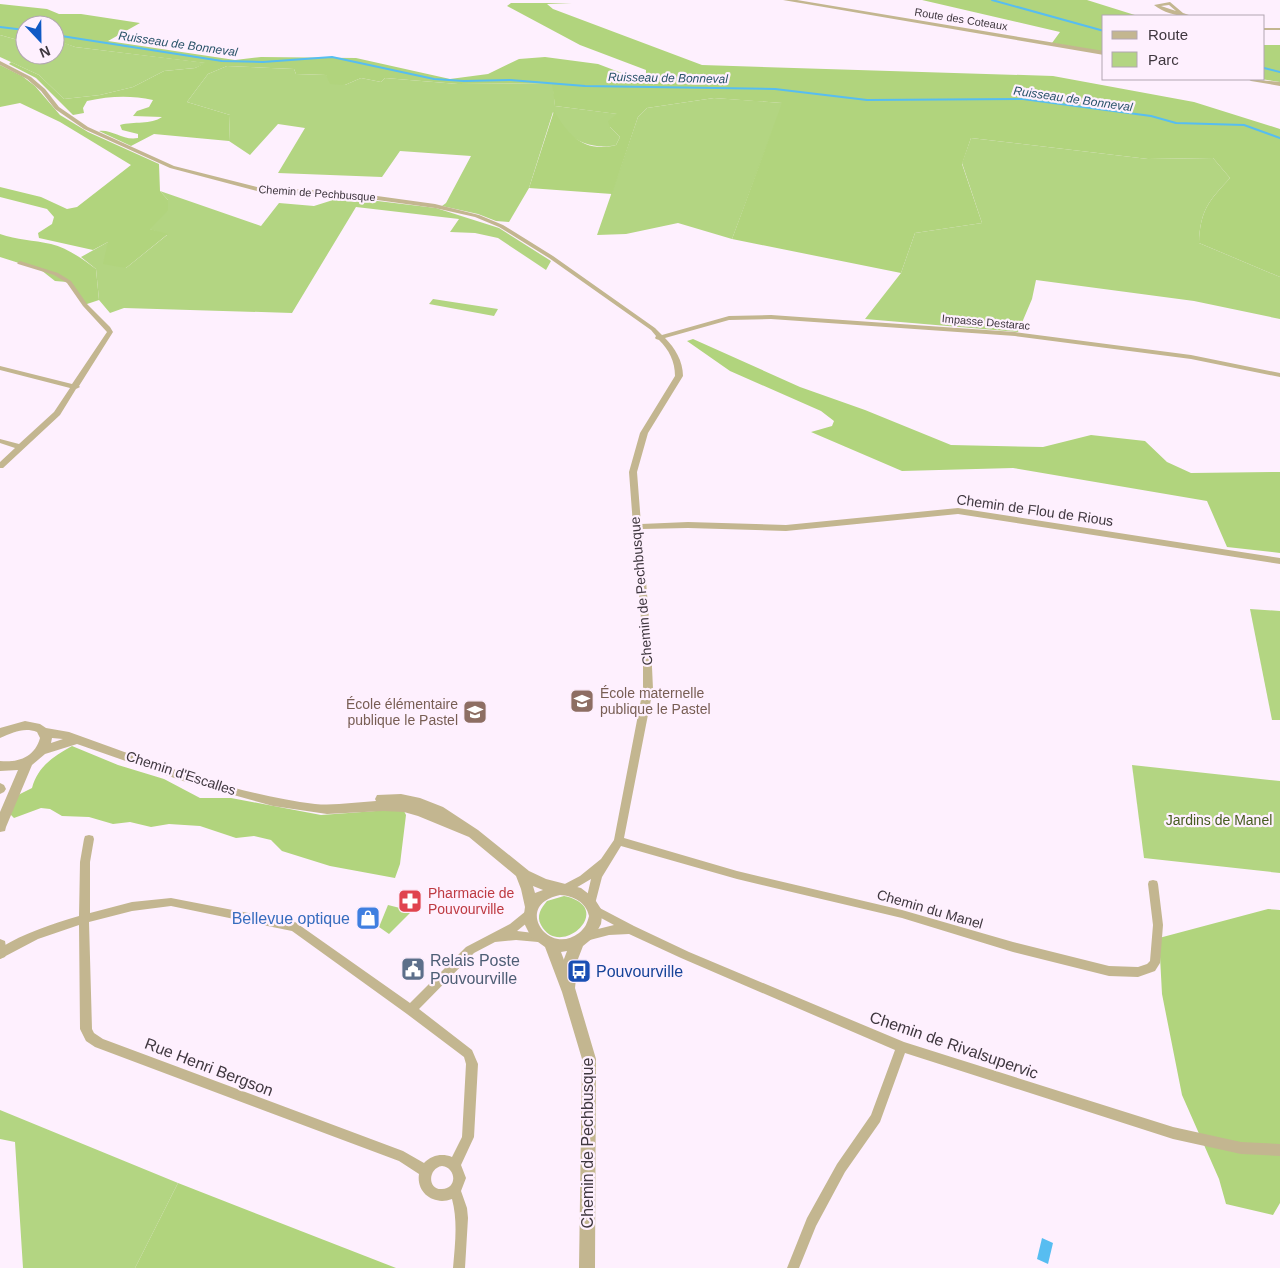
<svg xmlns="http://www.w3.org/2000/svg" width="1280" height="1268" viewBox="0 0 1280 1268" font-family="Arial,sans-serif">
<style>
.green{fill:#b3d582}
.forest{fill:#b1d47d}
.water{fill:#57bdf1}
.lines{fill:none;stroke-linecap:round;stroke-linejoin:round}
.stream{stroke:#57bdf1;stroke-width:2}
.minor{fill:#c3b690;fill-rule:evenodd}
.tertiary{fill:#c3b690;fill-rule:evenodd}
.labels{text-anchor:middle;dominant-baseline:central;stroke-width:4.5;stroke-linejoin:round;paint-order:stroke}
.far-street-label{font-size:11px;fill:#3f373f;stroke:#fef0fe}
.far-water-label{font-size:12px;font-style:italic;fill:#2a546a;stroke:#fef0fe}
.street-label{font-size:14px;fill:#3f373f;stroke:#fef0fe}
.education-label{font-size:14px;fill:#785e54;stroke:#fef0fe;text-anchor:start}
.park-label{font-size:14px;fill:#475d21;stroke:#fef0fe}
.health-label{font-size:14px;fill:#be3a42;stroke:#fef0fe;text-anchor:start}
.near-shop-label{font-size:16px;fill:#366cbe;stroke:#fef0fe;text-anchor:end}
.near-service-label{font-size:16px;fill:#4e5e75;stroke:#fef0fe;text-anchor:start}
.near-transit-label{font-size:16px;fill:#164399;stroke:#fef0fe;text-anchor:start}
.near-street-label{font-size:16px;fill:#3f373f;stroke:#fef0fe}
</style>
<rect width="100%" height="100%" fill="#fef0fe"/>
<g class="green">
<path d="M0,35L25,42V55H55V40H57L75,47L207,63L195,68L164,71L133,87L100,95L64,99L39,75L0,57Z"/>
<path d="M227,66L294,69L296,74L326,75L345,85L361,78L381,82L385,78L458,84L553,83L555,106L618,114L610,127L620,137L616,145C600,149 580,145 567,132C561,127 558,118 553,112L529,188L509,222L496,221L478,214L442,206L446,203L471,156L400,151L382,177L278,173L305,128L278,124L250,155L229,141L230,115L187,102L208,74Z"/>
<path d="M714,98L783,103L732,239L678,223L626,234L597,235L638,117L647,108Z"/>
<path d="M971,138L1148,159L1213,158L1230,178C1209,201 1200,210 1199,243L1280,277V319L1194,301L1036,280L1032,299L1018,332L865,319L901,273L915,233L982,223L962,163Z"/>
<path d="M160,191L261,226L279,203L314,206L333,200L361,199L436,208L499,228L551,261L546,270L498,238L475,233L450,232L459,219L356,207L292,313L124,308L110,313L99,300L96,269L81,257L108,242L126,268L167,235L149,229L168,200Z"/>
<path d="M433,299L498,309L494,316L429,304Z"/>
<path d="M1250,609L1280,611V720H1272Z"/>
<path d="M1132,765L1280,781V873L1144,858Z"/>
<path d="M564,896C618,907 560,961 541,925C536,916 541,908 547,901Z"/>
<path d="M388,905L412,911L389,934L379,927Z"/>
<path d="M0,1110L178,1183L135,1268H23L15,1142L0,1139Z"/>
</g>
<g class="forest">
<path d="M922,0H1087L1138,16H1104V52L1052,43L1060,32Z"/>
<path d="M511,3H572L547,4L553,9L702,65L1053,76L1194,102L1280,129V277L1199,243C1200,210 1209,201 1230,178L1213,158L1148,159L971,138L962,164L982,223L915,233L901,273L732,239L782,103L714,98L647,108L638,117L612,194L529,188L554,111C569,136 584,153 616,145L620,137L610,127L608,121L617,114L555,106L552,83L458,84L385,78L381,82L361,78L345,85L330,84L326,75L296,74L294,69L227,66L208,74L187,102L230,115L229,141L154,134L131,146L99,131C112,129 123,141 138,138V134L122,130L120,125C134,121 151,125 162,117L133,116L137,111L149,107L153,100C130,95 110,96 87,101L83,108L84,113L73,115L36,78L9,64L11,62L39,75L64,99L100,95L133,87L164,71L195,68L205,63L75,47L55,40V25H25V42L0,35V4L47,9L59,14H81L140,23L108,41L235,60L261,57L356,58L450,79L488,74L519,59L545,57L598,64L627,75H646V70L580,45L507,6Z"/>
<path d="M1264,45H1280V82L1261,79H1264Z"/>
<path d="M0,65L22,76L35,86L60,115L88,132L159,164L160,191L168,200V210L150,229L168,234L126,268L103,264L108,242L93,250L39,238L38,233L52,224L54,217L47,209L0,197V187L41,197L67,209L77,207L131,165L60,122L20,103L0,107Z"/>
<path d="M0,234C17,240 33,240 51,244C67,248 83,259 96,269L99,300L84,305L67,282L55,281L41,270L0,257Z"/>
<path d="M693,339L800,387L865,410L951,445L1043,447L1091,435L1145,441L1167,462L1191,473L1280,472V553L1227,547L1207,501L1013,468L902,471L811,432L832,426L834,421L821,411L730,371L687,341Z"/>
<path d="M72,746L118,765L164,779L200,798H231L321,815L403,809L406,815L400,864L395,878L330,866L282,851L271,840L254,836L236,838L200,826L169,824L151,827L130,822L113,824L89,817L62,816L50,809L41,808L14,818L10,814L18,795L32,788C38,766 53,757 72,746Z"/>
<path d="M1268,909L1280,910V1203L1273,1215L1226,1204L1219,1179L1182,1095L1162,994L1159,938Z"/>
<path d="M178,1183L396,1268H135Z"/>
</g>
<path class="water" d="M1042,1238L1053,1243L1048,1264L1037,1259Z"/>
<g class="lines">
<g class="stream">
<path d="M992,0L1104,31"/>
<path d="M0,27L25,30"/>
<path d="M55,35L222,61L263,62L332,57L434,79L464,81L510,80L585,86L775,89L867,100L1023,99L1151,116L1176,123L1244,125L1280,138"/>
<path d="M1264,68L1280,72"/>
</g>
<g class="minor">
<path d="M1170,2L1183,13L1192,16C1179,17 1164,13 1154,5ZM1169,5L1176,11L1161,6Z"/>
<rect x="1264" y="28" width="16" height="2"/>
<path d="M0,61L31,77L45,89L59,107L88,127L174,166L261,188L341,191L435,204L479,215L503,225L553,256L655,328L662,335L729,316L771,315L1015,332L1191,355L1280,373V377L1191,359L1015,336L771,319L729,320L665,338C675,348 683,361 683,376L648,433L637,472L641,524L688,522L786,525L958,508L1280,558V564L958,514L786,531L688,528L642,529L651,645L653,689L624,838L737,871L902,910L1013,942L1109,966L1138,967L1147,964L1150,961L1153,925L1148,884L1149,881L1153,880L1157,881L1158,884L1163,925L1160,963L1155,971L1138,977L1109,976L1013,952L902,918L737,879L621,846L602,877L595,904L591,905L587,904L586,901L591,879L569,892L565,893L561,892L560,889L561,886L580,876L601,859L614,840L643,689V645L634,529L632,527L633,525L629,472L640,433L675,376C675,361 669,350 659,340L656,339L655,338L656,336L651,330L549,258L499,227L475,217L435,208L341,195L261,192L170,168L84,129L55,109L41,91L27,79L0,65Z"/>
<path d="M20,261L58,273L71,281L87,304L110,327L113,332L79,386L80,387L76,389L60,415L3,468H0V462L15,448L0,443V439L19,444L54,412L70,388L0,370V366L72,384L107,332L83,306L67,283L54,275L18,264L17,263Z"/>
<path d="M89,835L93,836L94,839L90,862V913L132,902L171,898L295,922L410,1003L466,947L510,924L526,911L530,910L534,911L535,914L534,917L517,931L542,934L543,937L542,940L538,942L516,940L495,942L474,953L419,1009L472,1050L478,1064L474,1137L461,1165L466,1178L461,1191L467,1208L468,1218L465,1268H453C455,1244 458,1222 452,1199C434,1206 416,1193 419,1174L399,1161L95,1047L86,1041L80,1029L79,925L38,939L0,959V948C24,933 52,924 79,916L80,862L84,839L85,836ZM171,906L292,931L407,1014L464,1057L466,1064L462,1137L452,1157C442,1153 432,1155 424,1163L403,1151L103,1039L94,1033L92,1029L89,922L132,911ZM442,1166C457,1168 457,1189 442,1189C427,1190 428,1168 442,1166Z"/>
<path d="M594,905L634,926L689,952L904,1042L1173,1127L1241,1142L1280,1144V1156L1241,1154L1173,1139L905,1053L880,1122L845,1172L816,1226L799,1268H787L807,1218L837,1164L871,1115L895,1050L681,958L629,934L609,935L586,941L582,939L581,936L582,933L614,925L590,912L589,909L590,906Z"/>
</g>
<g class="tertiary">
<path d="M783,0H797L1104,51V55Z"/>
<path d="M1248,79L1280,82V86L1251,81Z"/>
<path d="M25,721L40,724L46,728L69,732C145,759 235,795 315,804C335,806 356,802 376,801L375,799L377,795L401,794L420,798L443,807L478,830L529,871L546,879L581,888L594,898L601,909L602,916L601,924L594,937L583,946L578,959L575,988L596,1059L595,1268H579L582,1059L562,992L545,947L531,937L523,921L525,907L521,889L516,876L469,837L418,816L404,812L383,811L327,814L273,806L183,781L77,744L45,754L32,765L6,827L5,831L0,832V812L18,770L0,771V761C18,763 35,757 40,738L37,732C23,727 13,733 0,738V728ZM52,738L63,739L51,743ZM533,886L543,890L535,893ZM560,895C574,896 586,902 589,916C587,924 585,928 579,933C552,954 522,917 545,901C549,898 555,896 560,895ZM567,951L564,959V960L561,952Z"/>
<path d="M0,783L4,785L6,789L4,792L0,794Z"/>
<path d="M0,939L5,941L7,953L5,957L0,959Z"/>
</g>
</g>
<defs>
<g id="school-square" transform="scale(1.25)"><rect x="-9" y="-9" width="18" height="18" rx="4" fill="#8d6e63" stroke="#fef0fe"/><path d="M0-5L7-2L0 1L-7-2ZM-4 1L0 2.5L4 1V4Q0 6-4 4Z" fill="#fff"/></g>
<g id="pharmacy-square" transform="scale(1.25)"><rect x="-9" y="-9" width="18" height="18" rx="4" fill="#e0444e" stroke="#fef0fe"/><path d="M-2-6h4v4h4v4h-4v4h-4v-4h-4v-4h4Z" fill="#fff"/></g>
<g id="shop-square" transform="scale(1.25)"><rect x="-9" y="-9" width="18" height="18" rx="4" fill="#3f7fe0" stroke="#fef0fe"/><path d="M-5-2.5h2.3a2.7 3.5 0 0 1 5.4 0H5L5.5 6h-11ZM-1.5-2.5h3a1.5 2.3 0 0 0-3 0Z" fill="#fff"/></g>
<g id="civic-square" transform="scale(1.25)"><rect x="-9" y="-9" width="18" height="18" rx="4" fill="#5c6f8a" stroke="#fef0fe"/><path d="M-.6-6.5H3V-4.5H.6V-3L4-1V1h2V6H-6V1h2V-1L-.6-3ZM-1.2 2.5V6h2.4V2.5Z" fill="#fff"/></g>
<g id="bus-square" transform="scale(1.25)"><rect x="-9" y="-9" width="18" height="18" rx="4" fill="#1a4fb4" stroke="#fef0fe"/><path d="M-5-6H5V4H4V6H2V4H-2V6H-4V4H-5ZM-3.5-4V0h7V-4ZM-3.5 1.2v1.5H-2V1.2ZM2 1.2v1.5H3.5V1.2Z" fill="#fff"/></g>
</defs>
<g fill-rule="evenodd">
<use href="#school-square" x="582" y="701"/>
<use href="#school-square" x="475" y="712"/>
<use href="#pharmacy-square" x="410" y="901"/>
<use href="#shop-square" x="368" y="918"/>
<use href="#civic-square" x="413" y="969"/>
<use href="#bus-square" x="579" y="971"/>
</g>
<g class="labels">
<g class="far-street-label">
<text transform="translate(961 19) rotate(9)">Route des Coteaux</text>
<text transform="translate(317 193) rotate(4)">Chemin de Pechbusque</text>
<text transform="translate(986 322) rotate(5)">Impasse Destarac</text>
</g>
<g class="far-water-label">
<text transform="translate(178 44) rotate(8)">Ruisseau de Bonneval</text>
<text transform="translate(668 78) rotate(1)">Ruisseau de Bonneval</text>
<text transform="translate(1073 99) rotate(8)">Ruisseau de Bonneval</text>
</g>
<g class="street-label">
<text transform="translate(1035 510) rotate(8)">Chemin de Flou de Rious</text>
<text transform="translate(641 591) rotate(-95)">Chemin de Pechbusque</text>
<text transform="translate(181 773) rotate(18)">Chemin d'Escalles</text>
<text transform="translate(930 909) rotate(16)">Chemin du Manel</text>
</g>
<g class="education-label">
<text x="600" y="693">École maternelle<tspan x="600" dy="16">publique le Pastel</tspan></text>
<text x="458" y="704" text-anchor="end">École élémentaire<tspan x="458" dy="16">publique le Pastel</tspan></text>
</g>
<g class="park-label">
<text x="1219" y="820">Jardins de Manel</text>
</g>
<g class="health-label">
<text x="428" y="893">Pharmacie de<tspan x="428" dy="16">Pouvourville</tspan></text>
</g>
<g class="near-shop-label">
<text x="350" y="918">Bellevue optique</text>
</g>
<g class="near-service-label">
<text x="430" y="960">Relais Poste<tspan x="430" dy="18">Pouvourville</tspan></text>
</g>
<g class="near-transit-label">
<text x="596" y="971">Pouvourville</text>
</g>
<g class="near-street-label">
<text transform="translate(954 1045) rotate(19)">Chemin de Rivalsupervic</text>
<text transform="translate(209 1067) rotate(21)">Rue Henri Bergson</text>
<text transform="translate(587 1143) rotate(-90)">Chemin de Pechbusque</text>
</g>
</g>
<rect x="1102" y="15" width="162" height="65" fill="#fef0fe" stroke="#b2a6b2"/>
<rect x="1112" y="31" width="25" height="8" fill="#c3b690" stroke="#b2a6b2"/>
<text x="1148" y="40" font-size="15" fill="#3f373f">Route</text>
<rect x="1112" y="52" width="25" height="15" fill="#b3d582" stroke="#b2a6b2"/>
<text x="1148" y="65" font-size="15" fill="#3f373f">Parc</text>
<g transform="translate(40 40) rotate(158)"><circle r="24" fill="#fef0fe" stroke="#b2a6b2"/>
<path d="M0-4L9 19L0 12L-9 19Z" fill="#105ac5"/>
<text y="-8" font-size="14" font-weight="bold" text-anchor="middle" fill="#3f373f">N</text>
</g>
</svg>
